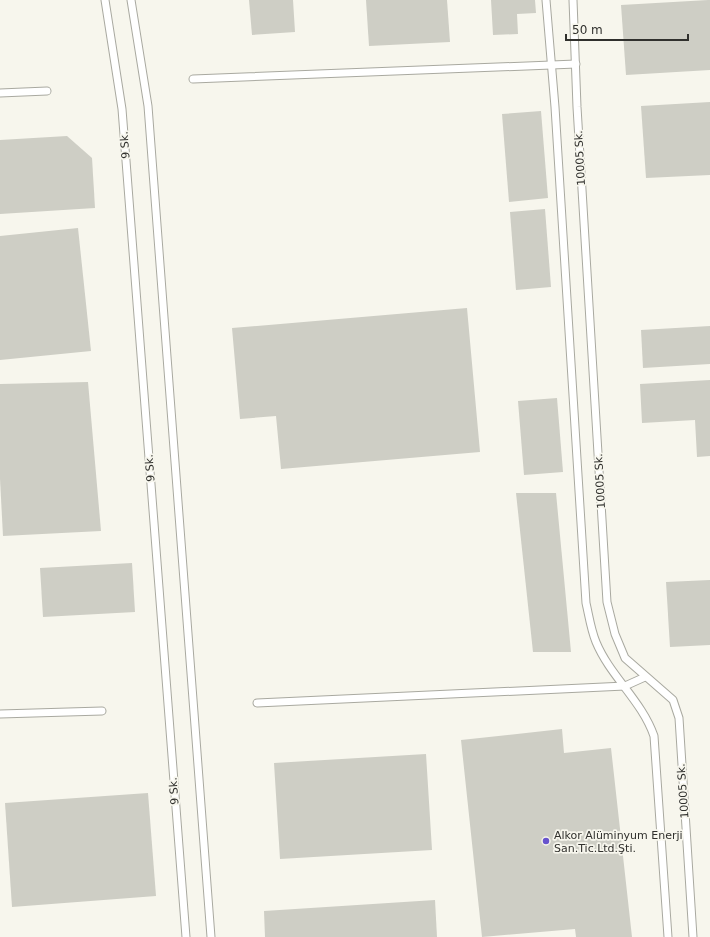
<svg xmlns="http://www.w3.org/2000/svg" width="710" height="937" viewBox="0 0 710 937" font-family="'DejaVu Sans',sans-serif">
<style>
.building{fill:#cecec5}
.lines{fill:none;stroke-linecap:round;stroke-linejoin:round}
.service-casing{stroke:#a9a9a0;stroke-width:9}
.service{stroke:#fff;stroke-width:7}
.poi-dot{fill:#6753cd;stroke:#f7f6ed;stroke-width:1.5}
.labels{text-anchor:middle;dominant-baseline:central;stroke-width:3.5;stroke-linejoin:round;paint-order:stroke}
.street-label{font-size:11px;fill:#30302d;stroke:#f7f6ed}
.poi-label{font-size:11px;fill:#30302d;stroke:#f7f6ed;text-anchor:start}
</style>
<rect width="100%" height="100%" fill="#f7f6ed"/>
<g class="building">
<path d="M249,0H293L295,32L252,35Z"/>
<path d="M366,0H447L450,42L369,46Z"/>
<path d="M491,0H535L536,13L517,14L518,34L493,35Z"/>
<path d="M708,0H710V70L626,75L621,5Z"/>
<path d="M710,102V175L646,178L641,106Z"/>
<path d="M541,111L548,198L509,202L502,114Z"/>
<path d="M67,136L92,158L95,208L0,214V140Z"/>
<path d="M545,209L551,287L516,290L510,212Z"/>
<path d="M78,228L91,351L0,360V236Z"/>
<path d="M467,308L480,452L281,469L276,416L240,419L232,328Z"/>
<path d="M710,326V364L643,368L641,330Z"/>
<path d="M710,380V456L697,457L695,420L642,423L640,384Z"/>
<path d="M88,382L101,531L3,536L0,479V384Z"/>
<path d="M557,398L563,472L524,475L518,401Z"/>
<path d="M516,493H556L571,652H533Z"/>
<path d="M132,563L135,612L43,617L40,568Z"/>
<path d="M710,580V645L670,647L666,582Z"/>
<path d="M562,729L564,753L611,748L632,937H576L575,929L482,937L461,740Z"/>
<path d="M426,754L432,850L280,859L274,763Z"/>
<path d="M148,793L156,896L12,907L5,803Z"/>
<path d="M435,900L437,937H265L264,911Z"/>
</g>
<g class="lines">
<g class="service-casing">
<g id="service">
<path d="M105,0L122,109L186,937"/>
<path d="M131,0L148,106L211,937"/>
<path d="M546,0L555,107L586,603C589,616 591,630 596,642C610,676 642,701 654,736L668,937"/>
<path d="M573,0L577,107L607,602L615,634L625,658L673,700L679,718L693,937"/>
<path d="M193,79L576,64"/>
<path d="M0,93L47,91"/>
<path d="M257,703L625,686L645,677"/>
<path d="M0,714L102,711"/>
</g>
</g>
<use href="#service" class="service"/>
</g>
<circle class="poi-dot" cx="546" cy="841" r="4"/>
<g class="labels">
<g class="street-label">
<text transform="translate(125 145) rotate(-94)">9 Sk.</text>
<text transform="translate(580 158) rotate(-93)">10005 Sk.</text>
<text transform="translate(150 468) rotate(-94)">9 Sk.</text>
<text transform="translate(600 481) rotate(-93)">10005 Sk.</text>
<text transform="translate(174 791) rotate(-94)">9 Sk.</text>
<text transform="translate(683 791) rotate(-94)">10005 Sk.</text>
</g>
<g class="poi-label">
<text x="554" y="835">Alkor Alüminyum Enerji<tspan x="554" dy="13">San.Tic.Ltd.Şti.</tspan></text>
</g>
</g>
<path d="M566 34v6h122v-6" fill="none" stroke="#30302d" stroke-width="2"/>
<text x="572" y="34" font-size="12" fill="#30302d" stroke="#f7f6ed" stroke-width="3" paint-order="stroke">50 m</text>
</svg>
